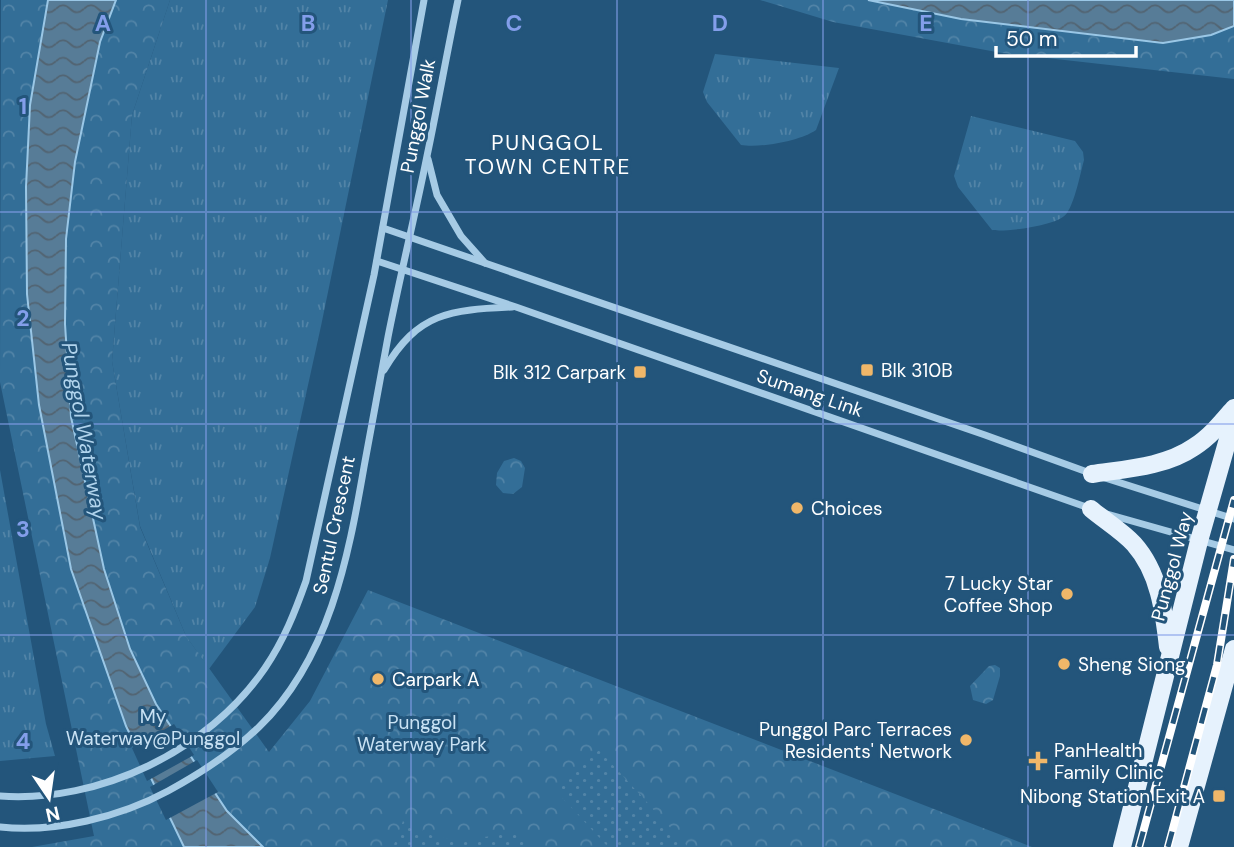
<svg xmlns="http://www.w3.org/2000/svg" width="1234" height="847" viewBox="0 0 1234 847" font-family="'DM Sans',sans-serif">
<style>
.grass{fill:url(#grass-tufts)}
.park{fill:url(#park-crowns)}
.garden{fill:url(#garden-dots)}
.water{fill:url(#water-waves);stroke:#9ac7e6;stroke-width:2}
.pier{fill:#23557b}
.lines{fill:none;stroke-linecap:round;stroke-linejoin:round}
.minor{stroke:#a6cbe5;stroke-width:7}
.primary{stroke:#e6f2fd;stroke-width:18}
.rail-casing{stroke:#fff;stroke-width:8}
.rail{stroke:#23557b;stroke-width:5;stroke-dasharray:16;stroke-linecap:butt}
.grid{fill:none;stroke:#839eea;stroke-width:2;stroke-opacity:0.55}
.poi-dot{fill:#f0b769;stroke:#23557b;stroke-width:2.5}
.labels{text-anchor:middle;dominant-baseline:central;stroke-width:6;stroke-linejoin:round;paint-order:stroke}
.street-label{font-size:19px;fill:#fff;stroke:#23557b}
.poi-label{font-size:19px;fill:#fff;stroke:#23557b;text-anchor:start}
.park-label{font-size:19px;fill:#c9e2f4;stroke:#23557b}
.neighbourhood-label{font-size:21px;letter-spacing:2px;fill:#fff;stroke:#23557b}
.water-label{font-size:21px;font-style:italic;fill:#b1d4ed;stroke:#23557b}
.grid-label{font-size:23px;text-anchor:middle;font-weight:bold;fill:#839eea;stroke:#23557b;stroke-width:6;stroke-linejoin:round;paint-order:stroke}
</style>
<defs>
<pattern id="grass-tufts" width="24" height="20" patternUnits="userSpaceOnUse" patternTransform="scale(1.75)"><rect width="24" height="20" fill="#336e97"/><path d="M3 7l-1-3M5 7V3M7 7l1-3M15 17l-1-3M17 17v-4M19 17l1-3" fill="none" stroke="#5284a7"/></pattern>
<pattern id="park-crowns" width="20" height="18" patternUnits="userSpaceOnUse" patternTransform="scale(1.75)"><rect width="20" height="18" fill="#336e97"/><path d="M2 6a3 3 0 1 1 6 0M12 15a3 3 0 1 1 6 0" fill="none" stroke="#5284a7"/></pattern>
<pattern id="garden-dots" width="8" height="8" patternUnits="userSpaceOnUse" patternTransform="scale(1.75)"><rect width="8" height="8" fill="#336e97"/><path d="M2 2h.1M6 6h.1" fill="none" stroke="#5284a7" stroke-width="1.8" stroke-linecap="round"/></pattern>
<pattern id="water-waves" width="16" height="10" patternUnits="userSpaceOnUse" patternTransform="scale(1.75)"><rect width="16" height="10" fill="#577c97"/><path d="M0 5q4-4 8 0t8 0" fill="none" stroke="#526472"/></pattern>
</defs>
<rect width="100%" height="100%" fill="#23557b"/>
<g class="grass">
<path d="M170,0H388L321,326L270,558L255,607L209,669L186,636L140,526L112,361L132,115Z"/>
<path d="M715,54L839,68L816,130C800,141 761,148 741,145L707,102L703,92Z"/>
<path d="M971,116L1075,141L1083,152L1084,160C1080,175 1075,201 1067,213C1059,226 1006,232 992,230L958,187L954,176Z"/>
<path d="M0,470L46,724L55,756L0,761Z"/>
</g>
<g class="park">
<path d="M1,0H170L132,115L112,361L140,527L186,636L269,752L310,701L368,590L1032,847H32L94,836L0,382Z"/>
<path d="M760,0H1234V79L1002,53L833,22Z"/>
<path d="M514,458L521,461L525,468L522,487L513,494L503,493L496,485L497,473L504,461Z"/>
<path d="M995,665L1000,668V676L993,700L986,704L973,700L970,686L989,666Z"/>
</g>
<g class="garden">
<path d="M599,750L688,847H608L555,790Z"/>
<path d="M403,821L435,837L462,840L520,832L533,847H393Z"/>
</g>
<g class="water">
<path d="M48,0H116L100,42L75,162L66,239L65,324L71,417L104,569L130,649L156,704L227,811L263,847H184L126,726L71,569L39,405L27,294L26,187L30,105Z"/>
<path d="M868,0H1234V26L1211,35L1163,43L961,19Z"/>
</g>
<g class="pier">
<path d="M174,724L194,755L147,781L132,748Z"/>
<path d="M197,760L218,792L166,820L150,787Z"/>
</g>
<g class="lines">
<g class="minor">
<path d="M428,159L437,195L461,236L485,263"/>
<path d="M383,228L985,435L1090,473"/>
<path d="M377,261L516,307L1092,509"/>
<path d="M384,370C418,312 450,310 512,307"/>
<path d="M1102,477L1234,519"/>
<path d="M1107,514L1234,550"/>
<path d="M0,796C100,803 208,751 265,668C284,640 295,612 306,581L374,275L424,0"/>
<path d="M0,827C55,833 120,817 168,791C201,773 232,753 259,727C329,659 348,559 364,467C372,423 380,380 388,337C400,276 415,216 427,156C438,104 447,52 458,0"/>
</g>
<g class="primary">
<path d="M1092,474C1125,469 1165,467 1194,447C1210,437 1222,422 1234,408"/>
<path d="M1091,509C1104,520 1122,531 1134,544C1159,572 1164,611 1168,647"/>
<path d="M1122,847L1199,541L1234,418"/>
<path d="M1179,847L1234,649"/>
</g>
<g class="rail-casing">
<g id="rail">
<path d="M1139,847L1234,500"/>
<path d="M1168,847L1217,665L1234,559"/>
</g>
</g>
<use href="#rail" class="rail"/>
</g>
<path class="grid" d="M206,0V847M411,0V847M617,0V847M823,0V847M1028,0V847M0,212H1234M0,424H1234M0,635H1234"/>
<g class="poi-dot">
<rect x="860" y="363" width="14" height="14" rx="3.5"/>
<rect x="633" y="365" width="14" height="14" rx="3.5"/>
<circle cx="797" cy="508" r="7"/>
<circle cx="1067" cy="594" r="7"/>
<circle cx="1064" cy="664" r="7"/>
<circle cx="378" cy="679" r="7"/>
<circle cx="966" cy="740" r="7"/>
<path d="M1034.5 750.5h7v7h7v7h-7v7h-7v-7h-7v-7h7z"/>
<rect x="1212" y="789" width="14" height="14" rx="3.5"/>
</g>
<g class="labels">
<g class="street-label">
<text transform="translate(418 116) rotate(-79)">Punggol Walk</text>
<text transform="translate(810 393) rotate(19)">Sumang Link</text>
<text transform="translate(334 525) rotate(-78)">Sentul Crescent</text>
<text transform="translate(1172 566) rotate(-75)">Punggol Way</text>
</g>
<g class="poi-label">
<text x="881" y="370">Blk 310B</text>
<text x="626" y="372" text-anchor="end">Blk 312 Carpark</text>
<text x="811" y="508">Choices</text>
<text x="1053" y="583" text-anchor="end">7 Lucky Star<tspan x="1053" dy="22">Coffee Shop</tspan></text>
<text x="1078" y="664">Sheng Siong</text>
<text x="392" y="679">Carpark A</text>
<text x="952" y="729" text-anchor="end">Punggol Parc Terraces<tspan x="952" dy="22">Residents' Network</tspan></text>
<text x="1054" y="750">PanHealth<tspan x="1054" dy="22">Family Clinic</tspan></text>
<text x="1205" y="796" text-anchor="end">Nibong Station Exit A</text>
</g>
<g class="park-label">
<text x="153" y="716">My<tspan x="153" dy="22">Waterway@Punggol</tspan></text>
<text x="422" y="722">Punggol<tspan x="422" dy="22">Waterway Park</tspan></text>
</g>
<g class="neighbourhood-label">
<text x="548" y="143">PUNGGOL<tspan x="548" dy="24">TOWN CENTRE</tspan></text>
</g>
<g class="water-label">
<text transform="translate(84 431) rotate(80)">Punggol Waterway</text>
</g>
</g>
<g class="grid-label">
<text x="103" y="31">A</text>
<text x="308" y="31">B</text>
<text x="514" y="31">C</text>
<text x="720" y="31">D</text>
<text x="926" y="31">E</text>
<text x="23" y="114">1</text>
<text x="23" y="326">2</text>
<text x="23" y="537">3</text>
<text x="23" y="749">4</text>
</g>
<g transform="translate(49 798) rotate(167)" stroke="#23557b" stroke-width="5" paint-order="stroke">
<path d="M0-5L12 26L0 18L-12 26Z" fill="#ffffff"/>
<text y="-10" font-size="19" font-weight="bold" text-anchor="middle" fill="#ffffff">N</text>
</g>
<path d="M996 46v10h140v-10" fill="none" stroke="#ffffff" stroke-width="3.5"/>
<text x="1006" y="46" font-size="21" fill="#ffffff" stroke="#23557b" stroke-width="5" paint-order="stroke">50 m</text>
</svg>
